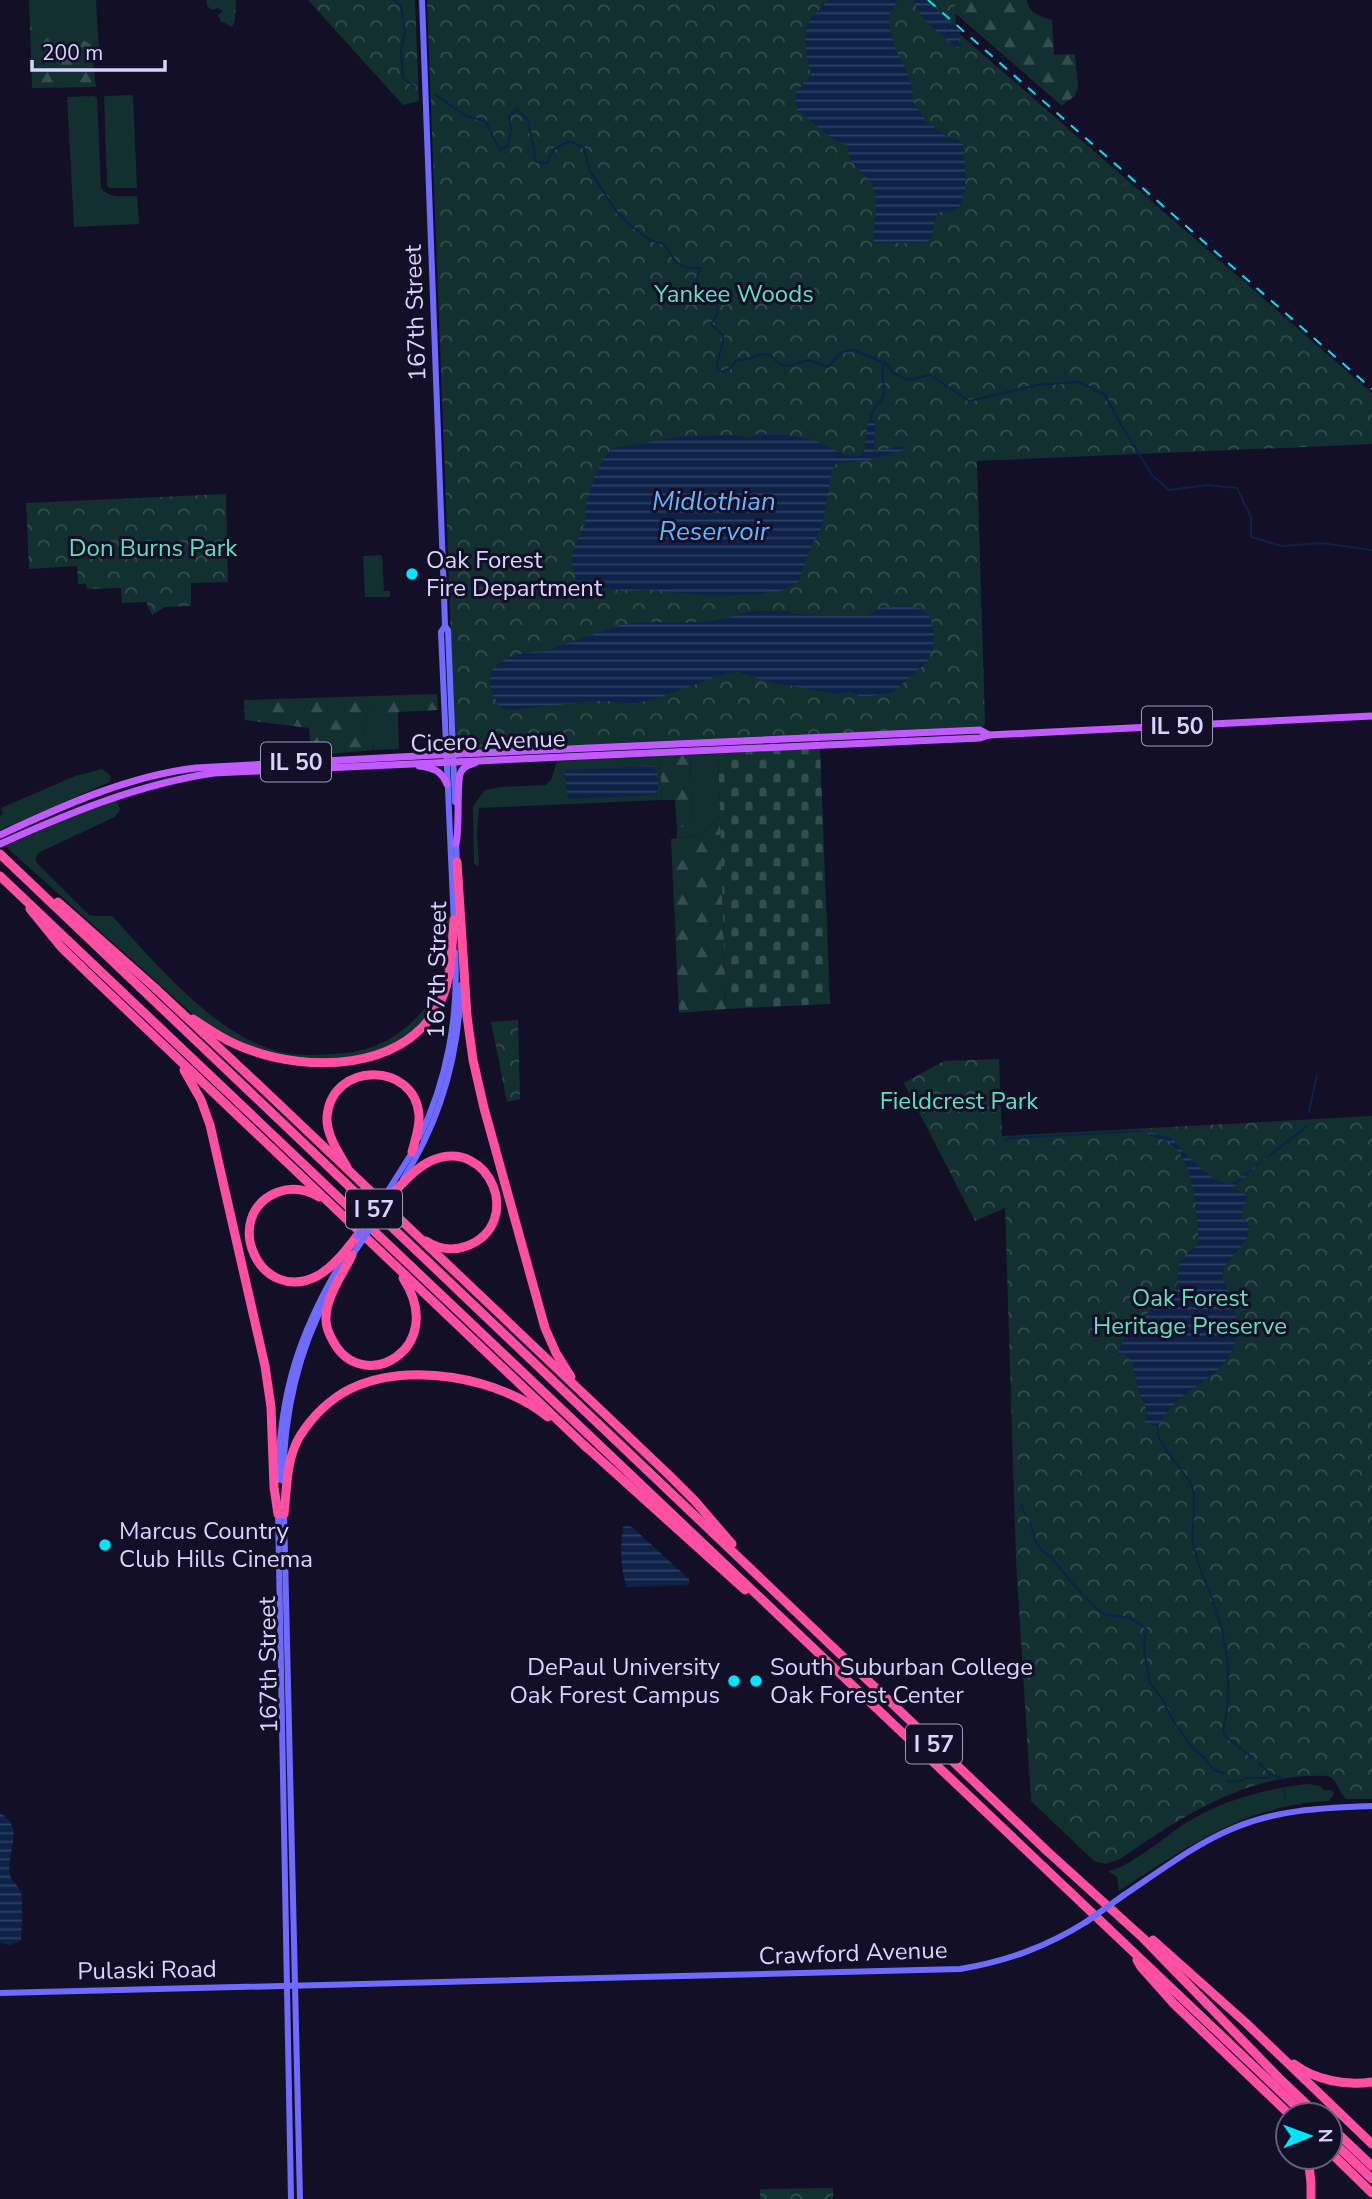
<svg xmlns="http://www.w3.org/2000/svg" width="1372" height="2199" viewBox="0 0 1372 2199" font-family="'Nunito Sans',sans-serif">
<style>
.grass{fill:#12302f}
.forest{fill:url(#forest-firs)}
.cemetery{fill:url(#cemetery-stones)}
.park{fill:url(#park-crowns)}
.water{fill:url(#water-rules)}
.lines{fill:none;stroke-linecap:round;stroke-linejoin:round}
.stream{stroke:#0c2248;stroke-width:2}
.secondary{stroke:#6f6bff;stroke-width:6}
.primary{stroke:#c25bff;stroke-width:7}
.motorway{stroke:#ff4fa3;stroke-width:9}
.rail{stroke:#00e5ff;stroke-width:2;stroke-dasharray:10 9;stroke-linecap:butt}
.secondary-bridge{stroke:#6f6bff;stroke-width:6}
.poi-dot{fill:#00e5ff;stroke:#130f26;stroke-width:2.5}
.labels{text-anchor:middle;dominant-baseline:central;stroke-width:6;stroke-linejoin:round;paint-order:stroke}
.shield{fill:#130f26;stroke:#9e99be;stroke-width:2}
.shield-label{font-size:23px;font-weight:bold;fill:#d9d4ff}
.park-label{font-size:24px;fill:#5fe0c0;stroke:#130f26}
.street-label{font-size:24px;fill:#d9d4ff;stroke:#130f26}
.poi-label{font-size:24px;fill:#d9d4ff;stroke:#130f26;text-anchor:start}
.water-label{font-size:26px;font-style:italic;fill:#62b6ff;stroke:#130f26}
</style>
<defs>
<pattern id="forest-firs" width="22" height="20" patternUnits="userSpaceOnUse" patternTransform="scale(1.75)"><rect width="22" height="20" fill="#12302f"/><path d="M5 1l3.5 6h-7zM16 11l3.5 6h-7z" fill="#344d4e"/></pattern>
<pattern id="cemetery-stones" width="16" height="16" patternUnits="userSpaceOnUse" patternTransform="scale(1.75)"><rect width="16" height="16" fill="#12302f"/><path d="M2 7V4a2 2 0 0 1 4 0v3zM10 15v-3a2 2 0 0 1 4 0v3z" fill="#344d4e"/></pattern>
<pattern id="park-crowns" width="20" height="18" patternUnits="userSpaceOnUse" patternTransform="scale(1.75)"><rect width="20" height="18" fill="#12302f"/><path d="M2 6a3 3 0 1 1 6 0M12 15a3 3 0 1 1 6 0" fill="none" stroke="#344d4e"/></pattern>
<pattern id="water-rules" width="6" height="5" patternUnits="userSpaceOnUse" patternTransform="scale(1.75)"><rect width="6" height="5" fill="#0c2248"/><path d="M0 2.5h6" fill="none" stroke="#2f4163"/></pattern>
</defs>
<rect width="100%" height="100%" fill="#130f26"/>
<g class="grass">
<path d="M29,0H96L99,50H92L91,44L38,38L30,25Z"/>
<path d="M940,0H944L1065,103L1062,106Z"/>
<path d="M133,95L137,188H110L107,186L104,96Z"/>
<path d="M94,96L97,98L101,188C109,199 124,196 137,196L139,224L74,227L67,97Z"/>
<path d="M382,555L384,591H390V597H365L363,556Z"/>
<path d="M373,706L387,712L391,719L398,722L399,749L374,750V746L364,736L367,710Z"/>
<path d="M718,754L720,817L700,835L677,838V829L686,825L692,817L690,755Z"/>
<path d="M659,756L662,800L479,808L477,832L479,866L474,864L473,806L485,790L500,787L545,785L551,780L557,761Z"/>
<path d="M102,769L111,776L110,782L0,830V816L3,814L1,808L75,776Z"/>
<path d="M114,800L117,802L120,810L115,817L40,852L36,857V862L89,915L94,916H112C157,964 217,1039 285,1053C301,1056 317,1055 333,1054C372,1052 399,1039 425,1008C436,995 444,978 446,960C448,945 440,927 450,914C456,998 420,1053 332,1059C310,1060 285,1058 263,1051C239,1044 217,1032 197,1018L5,846L86,810Z"/>
<path d="M1307,1784L1320,1786L1324,1790H1332L1334,1794L1329,1801C1245,1805 1187,1847 1119,1891L1117,1877L1108,1871C1129,1868 1167,1835 1187,1822C1223,1800 1265,1789 1307,1784Z"/>
</g>
<g class="forest">
<path d="M206,0H236L235,21L232,27L221,21L218,15L223,11L218,8L212,10L207,6Z"/>
<path d="M944,0H1027C1029,14 1040,16 1052,20L1054,55L1075,54L1078,88L1075,96L1065,103Z"/>
<path d="M30,25L38,38L80,39L91,44L96,87L32,88Z"/>
<path d="M437,694L438,710L398,712V722L390,719L386,712L373,706L367,710L364,736L371,739L374,750L264,760V745L311,747L309,728L245,720L244,700Z"/>
<path d="M690,755L692,817L686,825L677,829L675,800H662L659,756Z"/>
<path d="M720,817L726,1009L679,1013L671,839L700,835Z"/>
</g>
<path class="cemetery" d="M820,748L830,1004L726,1009L718,754Z"/>
<g class="park">
<path d="M308,0H415L419,101L403,105Z"/>
<path d="M427,0H955L956,31L1372,393V444L977,461L985,721L984,726L980,728L464,752L460,750L455,741Z"/>
<path d="M226,494L228,582L191,583V606L165,607L152,615L146,602L122,603L121,588L87,589L86,584H78L77,566L29,569L26,503Z"/>
<path d="M518,1020L520,1099L507,1102L491,1022Z"/>
<path d="M999,1059L1002,1136L1372,1116V1799H1346C1338,1792 1339,1781 1328,1776C1248,1772 1183,1816 1120,1859L1106,1864L1094,1861L1031,1801L1016,1560L1005,1208L975,1221L904,1083L944,1061Z"/>
<path d="M833,2188V2199H760V2189Z"/>
</g>
<g class="water">
<path d="M828,0H898L890,12L889,22L893,43L911,82L914,103L926,121L947,137L959,140L963,145C964,165 971,195 955,211L939,212L937,214L931,239L923,243H874C872,224 880,206 873,187C868,173 846,165 848,145L837,142L797,110L795,93L811,75C807,57 800,34 812,17C817,11 824,6 828,0Z"/>
<path d="M913,0H925L960,30L959,48H956C945,36 927,26 918,11C916,7 915,3 913,0Z"/>
<path d="M868,421H875L874,451L902,446L904,450L870,460L836,463L832,471L822,526L810,549L798,582L785,590L763,594L715,596L648,590L624,591L589,585L577,581C567,555 574,551 583,528C586,522 585,513 586,506C589,492 598,464 607,454C607,453 615,448 616,448L683,436L735,435L750,438L757,434H781L814,440L845,455L861,456L864,452Z"/>
<path d="M904,605L922,609L931,619L934,633L933,647L927,662L892,693L862,697L849,692L838,694L774,683L738,672L727,673L655,699L631,704L612,701H593L512,710L501,708C471,667 507,652 545,651L620,625L642,622L682,623L714,621L753,611H787L796,614L841,616L868,615L881,608Z"/>
<path d="M652,766L657,772L658,790L653,795L571,799L567,796L565,773L567,770Z"/>
<path d="M1150,1132L1171,1138L1188,1157L1211,1177L1230,1185L1270,1155L1232,1188L1248,1196L1242,1210V1219L1247,1221C1256,1242 1229,1253 1223,1271C1220,1280 1226,1284 1228,1292C1233,1306 1239,1324 1236,1339C1228,1372 1199,1381 1177,1401C1169,1409 1163,1417 1158,1427L1144,1423L1148,1414L1139,1391L1132,1363L1125,1353L1118,1355C1121,1337 1142,1318 1155,1306C1160,1302 1169,1298 1173,1293C1180,1283 1176,1270 1181,1261C1186,1252 1195,1251 1199,1241C1196,1213 1195,1158 1168,1142C1162,1138 1154,1138 1147,1134Z"/>
<path d="M627,1526L632,1527L689,1579V1584L687,1585L627,1587C620,1569 620,1546 623,1527Z"/>
<path d="M0,1813C26,1828 6,1851 10,1874C11,1881 18,1885 21,1892C23,1898 22,1933 21,1941L10,1945L0,1943Z"/>
</g>
<g class="lines">
<g class="stream">
<path d="M394,0L401,6L405,31L401,50L403,78L415,87"/>
<path d="M436,95L466,116L485,121L500,150L508,145L511,129L509,116L517,109L528,120L536,162L547,163L554,149L570,141L584,148L590,171L616,211L630,225L650,240L664,244C675,262 678,269 700,268L692,295L695,303L717,301V314L711,324L723,335C724,347 717,355 717,368L722,372L729,369L737,360L749,359L761,354L770,355L779,364L790,366L808,360L828,367L842,352L853,350L885,363L894,373L908,380L930,375L969,401L1037,385L1079,382L1105,395L1120,423L1152,475L1169,490L1208,485L1237,488L1251,517V537L1282,546L1321,543L1372,550"/>
<path d="M871,421C871,403 881,406 884,394C886,384 879,377 884,364"/>
<path d="M1309,1112L1317,1074"/>
<path d="M1004,1141L1009,1138L1142,1131"/>
<path d="M1270,1155L1306,1127"/>
<path d="M1158,1427C1154,1446 1186,1467 1193,1490C1197,1507 1191,1525 1193,1543C1197,1566 1209,1587 1216,1609C1229,1649 1233,1688 1223,1730L1225,1736L1253,1758"/>
<path d="M1020,1504L1026,1515"/>
<path d="M1030,1522L1036,1542L1043,1552L1050,1556L1073,1584L1098,1610L1106,1615L1130,1618L1146,1628L1144,1650L1150,1683L1162,1699L1174,1722L1191,1746L1205,1758L1213,1770L1225,1773"/>
<path d="M1259,1763L1270,1774L1283,1779"/>
<path d="M1227,1780L1229,1782L1244,1780L1245,1778H1268L1270,1774"/>
<path d="M1284,1789L1285,1798"/>
</g>
<g class="secondary">
<path d="M422,0L444,595L445,626L448,630L455,802"/>
<path d="M445,626L441,632L454,924"/>
<path d="M456,841L457,865"/>
<path d="M419,1138C447,1081 459,1015 455,952"/>
<path d="M403,1179C441,1120 459,1054 461,985"/>
<path d="M384,1197L413,1151"/>
<path d="M351,1257L362,1241"/>
<path d="M278,1480C279,1392 300,1330 345,1256"/>
<path d="M283,1481C284,1416 297,1353 328,1296"/>
<path d="M278,1512L291,2199"/>
<path d="M284,1513L300,2199"/>
<path d="M1124,1895C1160,1871 1195,1844 1234,1828C1278,1809 1326,1808 1372,1806"/>
<path d="M0,1993L960,1969C1007,1961 1046,1947 1086,1922"/>
</g>
<g class="primary">
<path d="M419,766C433,768 441,770 447,784"/>
<path d="M0,835C62,806 128,776 196,768L437,755L980,730L989,735"/>
<path d="M0,844C69,813 139,784 214,773L980,738L989,735L1372,716"/>
<path d="M456,844C460,828 456,780 461,772C464,766 469,765 475,763"/>
</g>
<g class="motorway">
<path d="M0,854L1048,1852L1143,1938L1279,2078L1318,2115"/>
<path d="M457,862L467,1016L473,1060L484,1108L545,1328L556,1353L571,1377"/>
<path d="M0,876L1305,2115"/>
<path d="M58,902L154,987L261,1087L670,1476L695,1501L732,1544"/>
<path d="M30,909L61,947L92,977L587,1448"/>
<path d="M193,1019C211,1031 229,1043 250,1050C311,1072 398,1070 436,1010C453,983 451,950 454,920"/>
<path d="M184,1070L201,1100L210,1125L265,1366L271,1407L274,1487L278,1514"/>
<path d="M347,1167C338,1152 326,1134 327,1117C331,1061 415,1061 419,1115C420,1128 415,1140 412,1152"/>
<path d="M395,1191C406,1180 418,1166 433,1160C490,1137 525,1224 467,1246C453,1251 438,1249 426,1241"/>
<path d="M319,1197C306,1189 292,1187 278,1192C219,1215 260,1308 319,1275C334,1266 346,1250 357,1236"/>
<path d="M352,1255C343,1274 325,1298 326,1320C326,1327 329,1334 333,1341C363,1397 449,1348 403,1278"/>
<path d="M584,1445L745,1590"/>
<path d="M284,1514C287,1488 286,1459 300,1436C312,1417 330,1399 350,1389C407,1360 501,1378 548,1417"/>
<path d="M1153,1940L1246,2023L1372,2144"/>
<path d="M1137,1960L1141,1967L1174,2004L1290,2115"/>
<path d="M1294,2064C1315,2080 1346,2086 1372,2082"/>
<path d="M1330,2126L1372,2166"/>
<path d="M1330,2139L1372,2179"/>
<path d="M1330,2152L1372,2193"/>
<path d="M1308,2157L1311,2183V2199"/>
</g>
<path class="rail" d="M928,0L1372,389"/>
<g class="secondary-bridge">
<path d="M357,1236L384,1197"/>
<path d="M362,1241L388,1201"/>
<path d="M1086,1922L1124,1895"/>
</g>
</g>
<g class="poi-dot">
<circle cx="412" cy="574" r="7"/>
<circle cx="105" cy="1545" r="7"/>
<circle cx="734" cy="1681" r="7"/>
<circle cx="756" cy="1681" r="7"/>
</g>
<g class="labels">
<g class="shield">
<rect x="1142" y="706.5" width="70" height="39" rx="5"/>
<rect x="261" y="742.5" width="70" height="39" rx="5"/>
<rect x="346" y="1189.5" width="56" height="39" rx="5"/>
<rect x="906" y="1724.5" width="56" height="39" rx="5"/>
</g>
<g class="shield-label">
<text x="1177" y="726">IL 50</text>
<text x="296" y="762">IL 50</text>
<text x="374" y="1209">I 57</text>
<text x="934" y="1744">I 57</text>
</g>
<g class="park-label">
<text x="734" y="294">Yankee Woods</text>
<text x="153" y="548">Don Burns Park</text>
<text x="959" y="1101">Fieldcrest Park</text>
<text x="1190" y="1298">Oak Forest<tspan x="1190" dy="28">Heritage Preserve</tspan></text>
</g>
<g class="street-label">
<text transform="translate(415 313) rotate(-92)">167th Street</text>
<text transform="translate(488 741) rotate(-2)">Cicero Avenue</text>
<text transform="translate(437 970) rotate(-89)">167th Street</text>
<text transform="translate(268 1665) rotate(-91)">167th Street</text>
<text transform="translate(853 1953) rotate(-2)">Crawford Avenue</text>
<text transform="translate(147 1970) rotate(-1)">Pulaski Road</text>
</g>
<g class="poi-label">
<text x="426" y="560">Oak Forest<tspan x="426" dy="28">Fire Department</tspan></text>
<text x="119" y="1531">Marcus Country<tspan x="119" dy="28">Club Hills Cinema</tspan></text>
<text x="720" y="1667" text-anchor="end">DePaul University<tspan x="720" dy="28">Oak Forest Campus</tspan></text>
<text x="770" y="1667">South Suburban College<tspan x="770" dy="28">Oak Forest Center</tspan></text>
</g>
<g class="water-label">
<text x="714" y="501">Midlothian<tspan x="714" dy="30">Reservoir</tspan></text>
</g>
</g>
<g transform="translate(1309 2136) rotate(89)"><circle r="33" fill="#130f26" stroke="#625e7d" stroke-width="2"/>
<path d="M0-5L12 26L0 18L-12 26Z" fill="#00e5ff"/>
<text y="-10" font-size="19" font-weight="bold" text-anchor="middle" fill="#d9d4ff">N</text>
</g>
<path d="M32 60v10h133v-10" fill="none" stroke="#d9d4ff" stroke-width="3.5"/>
<text x="42" y="60" font-size="21" fill="#d9d4ff" stroke="#130f26" stroke-width="5" paint-order="stroke">200 m</text>
</svg>
